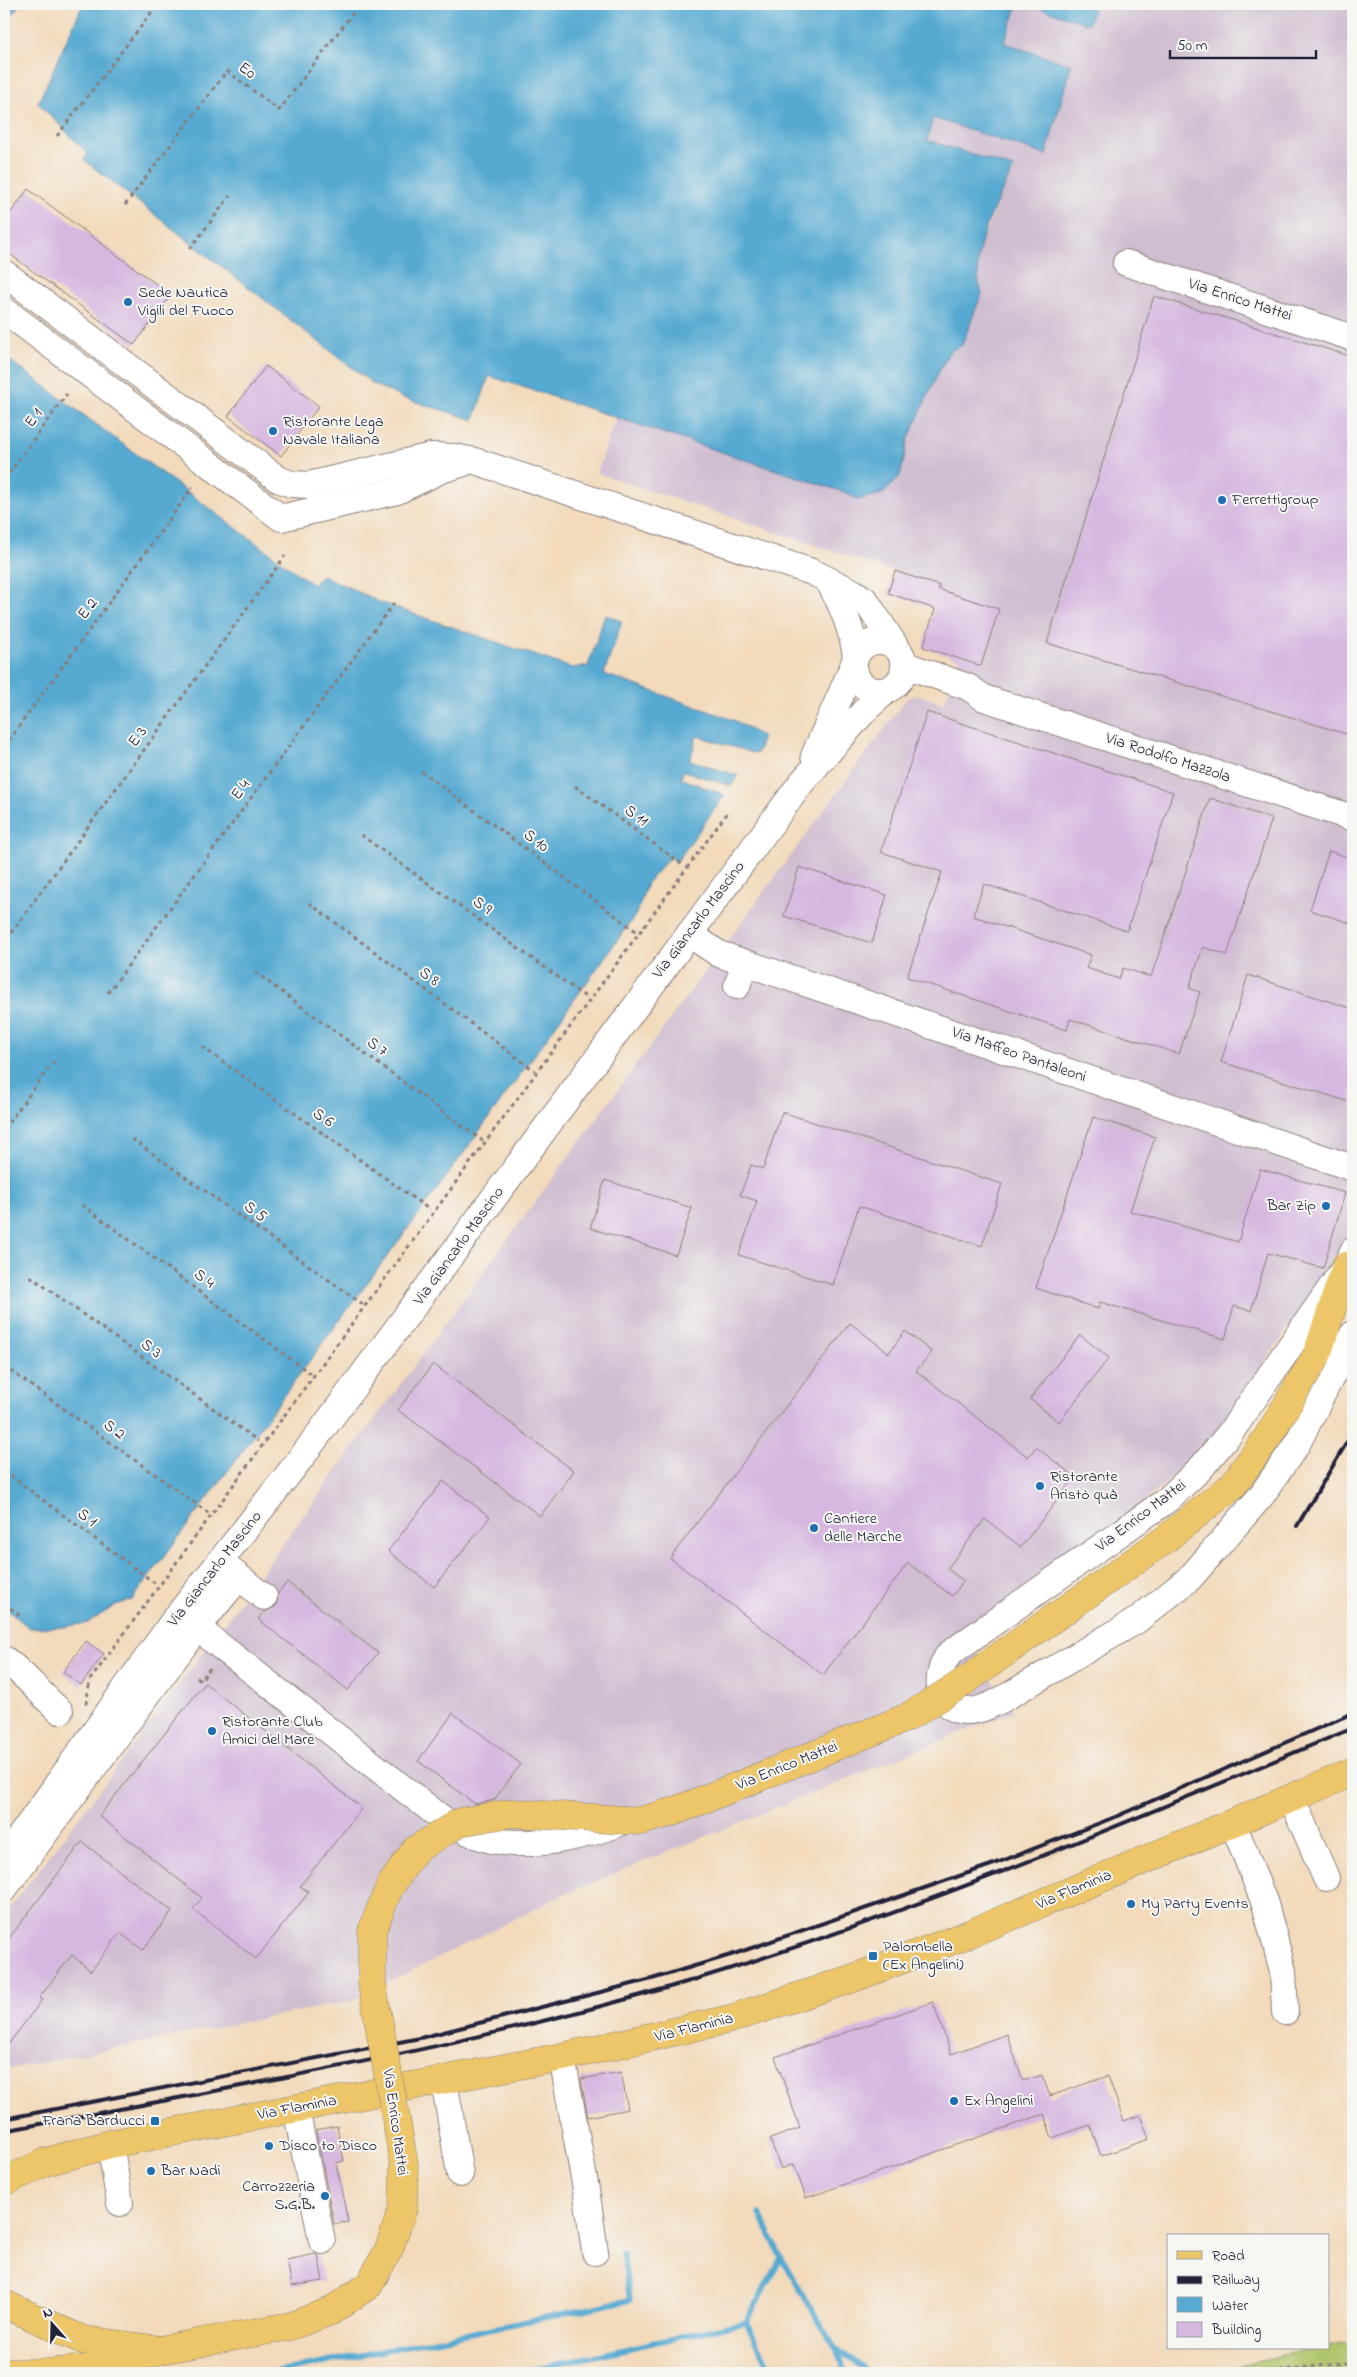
<svg xmlns="http://www.w3.org/2000/svg" width="1357" height="2377" viewBox="0 0 1357 2377" font-family="'Indie Flower',sans-serif">
<style>
.industrial{fill:#cfbdd0}
.green{fill:#aec56a;stroke:#687452}
.water{fill:#56aad2;stroke:#3c6686}
.lines{fill:none;stroke-linecap:round;stroke-linejoin:round}
.stream{stroke:#56aad2;stroke-width:5.5}
.building{fill:#d6b7e0}
.minor-casing{stroke:#8a7e7b;stroke-width:28}
.major-casing{stroke:#8a7e7b;stroke-width:29}
.path{stroke:#8a7e7b;stroke-width:3;stroke-dasharray:4 4;stroke-linecap:butt}
.minor{stroke:#fff;stroke-width:26}
.major{stroke:#ecc669;stroke-width:28}
.rail{stroke:#22223b;stroke-width:4}
.major-bridge-casing{stroke:#8a7e7b;stroke-width:29;stroke-linecap:butt}
.major-bridge{stroke:#ecc669;stroke-width:28}
.poi-dot{fill:#1f6fb2;stroke:#f6f6f2;stroke-width:2}
.labels{text-anchor:middle;dominant-baseline:central;stroke-width:4;stroke-linejoin:round;paint-order:stroke}
.street-label{font-size:16px;fill:#22223b;stroke:#f6f6f2}
.poi-label{font-size:16px;fill:#22223b;stroke:#f6f6f2;text-anchor:start}
</style>
<rect width="100%" height="100%" fill="#f6f6f2"/>
<filter id="ink" filterUnits="userSpaceOnUse"><feTurbulence type="fractalNoise" baseFrequency=".02" numOctaves="2"/><feDisplacementMap in="SourceGraphic" scale="10" xChannelSelector="R" yChannelSelector="G"/><feConvolveMatrix kernelMatrix="1 2 1 2 8 2 1 2 1" color-interpolation-filters="sRGB"/></filter>
<filter id="wash" filterUnits="userSpaceOnUse"><feTurbulence type="fractalNoise" baseFrequency=".0096" numOctaves="4" result="noise"/><feDisplacementMap in="SourceGraphic" scale="20" xChannelSelector="R" yChannelSelector="G"/><feGaussianBlur stdDeviation="1.12" result="paint"/><feColorMatrix in="noise" values="0 0 0 0 0 0 0 0 0 0 0 0 0 0 0 0 0 1.4 0 .05"/><feComposite in="paint" operator="in"/></filter>
<g filter="url(#wash)">
<rect width="100%" height="100%" fill="#f2dabb"/>
<path class="industrial" d="M1018,4H1028L1088,24L1096,4H1353V1227L1328,1271L1209,1443L1133,1512L962,1634L1014,1711L567,1893L351,2001L4,2070V1916L158,1713L907,698L919,695L944,704L959,659L923,647L939,586L597,473L616,417L847,493L857,500L900,476L908,440L931,387L949,352L962,345L981,293L977,281L978,250L1013,169L926,140L933,117L1046,155L1071,65L1004,43Z"/>
<path class="green" d="M1353,2343V2373H1209L1318,2348H1328V2346Z"/>
<g class="water">
<path d="M4,4H20L4,27Z"/>
<path d="M83,4H1018L1004,43L1071,65L1046,155L933,118L927,140L1013,168C997,206 966,251 982,293L962,345L949,352L931,388L908,440L900,476L884,493L858,500L847,493L489,376L474,420L403,398L373,384L84,160L88,154L38,103Z"/>
<path d="M1028,4H1096L1088,24Z"/>
<path d="M4,356L313,585L322,575L382,603L572,668L588,666L605,615L622,621L604,674L734,720L763,737L757,754L697,736L690,760L738,776L731,786L684,771L680,778L725,795L677,861L670,857L647,883L637,913L452,1169L132,1600L116,1605L88,1623L64,1627L30,1628L4,1608Z"/>
</g>
<g class="lines">
<g class="stream">
<path d="M760,2213L781,2258L835,2348L846,2373"/>
<path d="M837,2349L870,2373"/>
<path d="M274,2373L630,2300L623,2254"/>
<path d="M518,2373L746,2322"/>
<path d="M743,2373L768,2367"/>
<path d="M771,2373L746,2322L781,2258"/>
</g>
</g>
<g id="blocks">
<g class="building">
<path d="M28,189L171,295L134,345L4,250V222Z"/>
<path d="M1154,296L1353,357V736L1047,643Z"/>
<path d="M266,366L319,406L281,456L228,416Z"/>
<path d="M895,571L940,586L938,589L999,609L981,666L923,647L935,609L888,593Z"/>
<path d="M927,712L1173,792L1127,931L984,884L973,916L1091,955L1086,968L1119,979L1123,968L1151,977L1210,798L1272,819L1227,955L1203,947L1189,988L1200,992L1179,1054L1070,1019L1067,1030L907,977L942,872L881,852Z"/>
<path d="M1329,851L1353,859V924L1310,910Z"/>
<path d="M799,867L887,895L872,943L784,916Z"/>
<path d="M1248,975L1353,1009V1103L1221,1062Z"/>
<path d="M782,1112L1002,1184L982,1246L859,1206L833,1285L739,1255L757,1201L740,1195L751,1165L763,1169Z"/>
<path d="M1093,1117L1155,1137L1130,1211L1238,1242L1260,1169L1345,1193L1323,1268L1268,1253L1251,1311L1234,1306L1225,1339L1100,1302L1098,1309L1036,1288Z"/>
<path d="M605,1180L692,1208L676,1255L590,1228Z"/>
<path d="M850,1323L889,1353L905,1331L932,1352L916,1371L1028,1457L1036,1447L1075,1477L1021,1547L985,1519L947,1569L964,1581L952,1596L908,1563L823,1675L670,1558Z"/>
<path d="M1080,1335L1109,1358L1059,1422L1030,1399Z"/>
<path d="M433,1364L574,1471L540,1516L398,1410Z"/>
<path d="M443,1481L490,1517L434,1587L388,1551Z"/>
<path d="M287,1582L378,1653L348,1690L258,1619L264,1612L276,1606L278,1593Z"/>
<path d="M86,1641L104,1654L81,1685L63,1672Z"/>
<path d="M205,1683L362,1808L300,1886L309,1892L256,1959L193,1909L202,1898L99,1816Z"/>
<path d="M453,1713L521,1764L494,1800L475,1804L418,1761Z"/>
<path d="M82,1842L172,1911L143,1950L120,1933L91,1971L72,1955L39,1998L42,2000L4,2050V1945Z"/>
<path d="M933,2002L951,2054L1007,2034L1023,2081L1042,2075L1050,2096L1108,2076L1124,2121L1140,2115L1149,2139L1101,2156L1090,2125L1052,2138L1044,2114L806,2198L794,2164L781,2169L770,2139L800,2128L775,2057Z"/>
<path d="M621,2072L628,2109L588,2117L581,2079Z"/>
<path d="M337,2126L344,2161L336,2163L348,2222L334,2224L316,2130Z"/>
<path d="M316,2254L318,2255L323,2281L292,2286L287,2260Z"/>
</g>
</g>
</g>
<g filter="url(#ink)">
<use href="#blocks" fill-opacity="0" stroke="#8a7e7b" stroke-width="1"/>
<g class="lines">
<g class="minor-casing">
<g id="minor">
<path d="M1126,263L1353,338"/>
<path d="M4,273L278,479L291,484L309,485L432,456L454,457L475,461L812,572L853,592L865,600L894,644"/>
<path d="M4,310L281,518L397,491L441,470L464,463"/>
<path d="M828,581C843,605 851,627 856,655"/>
<circle cx="879" cy="666" r="25"/>
<path d="M905,665L968,687L984,698L1353,818"/>
<path d="M814,756L854,664"/>
<path d="M689,934L719,954L1353,1168"/>
<path d="M737,986L745,963"/>
<path d="M1353,1251L1346,1266L1230,1433L1201,1468L1167,1500L949,1654C934,1674 935,1711 967,1711C980,1711 991,1705 1001,1700L1136,1621L1190,1578L1261,1496L1297,1444L1353,1334"/>
<path d="M225,1566L264,1597"/>
<path d="M197,1628L239,1577"/>
<path d="M4,1659C25,1674 40,1694 60,1711"/>
<path d="M1292,1799L1326,1878"/>
<path d="M1233,1823L1265,1904L1283,1971L1285,2012"/>
<path d="M4,1859L174,1620L301,1458L802,782L867,708L887,690"/>
<path d="M4,1889L197,1628L444,1820C460,1828 478,1838 497,1841C537,1848 586,1836 623,1822"/>
<path d="M562,2057L587,2195L595,2252"/>
<path d="M444,2080L460,2174"/>
<path d="M296,2108L322,2241"/>
<path d="M110,2144L120,2203"/>
</g>
</g>
<g class="major-casing">
<g id="major">
<path d="M1317,1355L1346,1266"/>
<path d="M4,2182L46,2162L110,2144L562,2057L730,2019L851,1979L969,1934L1353,1772"/>
<path d="M4,2304L83,2340L160,2350"/>
<path d="M4,2373H49L112,2366L154,2352"/>
</g>
</g>
<g class="path">
<path d="M57,136L158,4"/>
<path d="M125,205L227,71L279,110L360,4"/>
<path d="M190,249L230,196"/>
<path d="M4,480L67,394"/>
<path d="M4,747L193,487"/>
<path d="M421,771L636,931"/>
<path d="M575,786L683,865"/>
<path d="M361,835L587,998"/>
<path d="M309,903L535,1071"/>
<path d="M11,933L285,556"/>
<path d="M255,972L484,1142"/>
<path d="M108,993L394,603"/>
<path d="M202,1047L430,1210"/>
<path d="M4,1129L54,1061"/>
<path d="M132,1139L364,1305"/>
<path d="M82,1205L311,1374"/>
<path d="M30,1276L258,1441"/>
<path d="M4,1366L210,1514"/>
<path d="M4,1471L156,1584"/>
<path d="M4,1603L23,1618"/>
<path d="M197,1677L201,1680L211,1667"/>
<path d="M86,1704L90,1680L728,812"/>
<path d="M1256,2373L1353,2362"/>
</g>
<use href="#minor" class="minor"/>
<use href="#major" class="major"/>
<g class="rail">
<path d="M1297,1526L1353,1432"/>
<path d="M4,2119L420,2038L652,1979L734,1954L994,1864L1115,1817L1353,1713"/>
<path d="M4,2131C233,2087 466,2048 690,1981C917,1912 1135,1819 1353,1728"/>
</g>
<g class="major-bridge-casing">
<path id="major-bridge" d="M160,2350L291,2326L331,2311L369,2285L389,2249L403,2208L404,2164L372,1984V1931L389,1888L415,1850L460,1822L511,1813L641,1821L675,1811L906,1718L958,1686L1167,1538L1233,1485L1267,1438L1317,1355"/>
</g>
<use href="#major-bridge" class="major-bridge"/>
</g>
</g>
<g class="poi-dot">
<circle cx="128" cy="302" r="5"/>
<circle cx="273" cy="431" r="5"/>
<circle cx="1222" cy="500" r="5"/>
<circle cx="1326" cy="1206" r="5"/>
<circle cx="1040" cy="1486" r="5"/>
<circle cx="814" cy="1528" r="5"/>
<circle cx="212" cy="1731" r="5"/>
<circle cx="1131" cy="1904" r="5"/>
<rect x="868" y="1951" width="10" height="10" rx="2.5"/>
<circle cx="954" cy="2101" r="5"/>
<rect x="150" y="2116" width="10" height="10" rx="2.5"/>
<circle cx="269" cy="2146" r="5"/>
<circle cx="151" cy="2171" r="5"/>
<circle cx="325" cy="2196" r="5"/>
</g>
<g class="labels">
<g class="street-label">
<text transform="translate(247 71) rotate(36)">E0</text>
<text transform="translate(1240 300) rotate(18)">Via Enrico Mattei</text>
<text transform="translate(34 418) rotate(-54)">E 1</text>
<text transform="translate(88 609) rotate(-54)">E 2</text>
<text transform="translate(138 737) rotate(-54)">E 3</text>
<text transform="translate(1168 758) rotate(18)">Via Rodolfo Mazzola</text>
<text transform="translate(241 790) rotate(-54)">E 4</text>
<text transform="translate(636 816) rotate(36)">S 11</text>
<text transform="translate(536 841) rotate(37)">S 10</text>
<text transform="translate(482 906) rotate(36)">S 9</text>
<text transform="translate(699 920) rotate(-53)">Via Giancarlo Mascino</text>
<text transform="translate(429 977) rotate(37)">S 8</text>
<text transform="translate(377 1047) rotate(37)">S 7</text>
<text transform="translate(1019 1055) rotate(19)">Via Maffeo Pantaleoni</text>
<text transform="translate(323 1118) rotate(35)">S 6</text>
<text transform="translate(255 1212) rotate(36)">S 5</text>
<text transform="translate(459 1246) rotate(-54)">Via Giancarlo Mascino</text>
<text transform="translate(204 1279) rotate(36)">S 4</text>
<text transform="translate(151 1349) rotate(36)">S 3</text>
<text transform="translate(114 1430) rotate(36)">S 2</text>
<text transform="translate(1141 1516) rotate(-37)">Via Enrico Mattei</text>
<text transform="translate(87 1518) rotate(37)">S 1</text>
<text transform="translate(215 1569) rotate(-52)">Via Giancarlo Mascino</text>
<text transform="translate(787 1766) rotate(-22)">Via Enrico Mattei</text>
<text transform="translate(1074 1890) rotate(-23)">Via Flaminia</text>
<text transform="translate(694 2028) rotate(-14)">Via Flaminia</text>
<text transform="translate(297 2108) rotate(-11)">Via Flaminia</text>
<text transform="translate(395 2122) rotate(82)">Via Enrico Mattei</text>
</g>
<g class="poi-label">
<text x="138" y="293">Sede Nautica<tspan x="138" dy="18">Vigili del Fuoco</tspan></text>
<text x="283" y="422">Ristorante Lega<tspan x="283" dy="18">Navale Italiana</tspan></text>
<text x="1232" y="500">Ferrettigroup</text>
<text x="1316" y="1206" text-anchor="end">Bar Zip</text>
<text x="1050" y="1477">Ristorante<tspan x="1050" dy="18">Aristò quà</tspan></text>
<text x="824" y="1519">Cantiere<tspan x="824" dy="18">delle Marche</tspan></text>
<text x="222" y="1722">Ristorante Club<tspan x="222" dy="18">Amici del Mare</tspan></text>
<text x="1141" y="1904">My Party Events</text>
<text x="883" y="1947">Palombella<tspan x="883" dy="18">(Ex Angelini)</tspan></text>
<text x="964" y="2101">Ex Angelini</text>
<text x="145" y="2121" text-anchor="end">Frana Barducci</text>
<text x="279" y="2146">Disco to Disco</text>
<text x="161" y="2171">Bar Nadi</text>
<text x="315" y="2187" text-anchor="end">Carrozzeria<tspan x="315" dy="18">S.G.B.</tspan></text>
</g>
</g>
<rect width="1357" height="2377" fill="none" stroke="#f6f6f2" stroke-width="20"/>
<rect x="1167" y="2234" width="162" height="115" fill="#f6f6f2" stroke="#a1a1a9"/>
<rect x="1177" y="2251" width="25" height="8" fill="#ecc669" stroke="#a1a1a9"/>
<text x="1212" y="2260" font-size="15" fill="#22223b">Road</text>
<rect x="1177" y="2276" width="25" height="8" fill="#22223b" stroke="#a1a1a9"/>
<text x="1212" y="2284" font-size="15" fill="#22223b">Railway</text>
<rect x="1177" y="2297" width="25" height="15" fill="#56aad2" stroke="#a1a1a9"/>
<text x="1212" y="2310" font-size="15" fill="#22223b">Water</text>
<rect x="1177" y="2322" width="25" height="15" fill="#d6b7e0" stroke="#a1a1a9"/>
<text x="1212" y="2334" font-size="15" fill="#22223b">Building</text>
<g transform="translate(52 2324) rotate(340)" stroke="#f6f6f2" stroke-width="4" paint-order="stroke">
<path d="M0-4L9 19L0 12L-9 19Z" fill="#22223b"/>
<text y="-8" font-size="14" font-weight="bold" text-anchor="middle" fill="#22223b">N</text>
</g>
<path d="M1170 50v8h146v-8" fill="none" stroke="#22223b" stroke-width="2.5"/>
<text x="1177" y="50" font-size="15" fill="#22223b" stroke="#f6f6f2" stroke-width="4" paint-order="stroke">50 m</text>
</svg>
